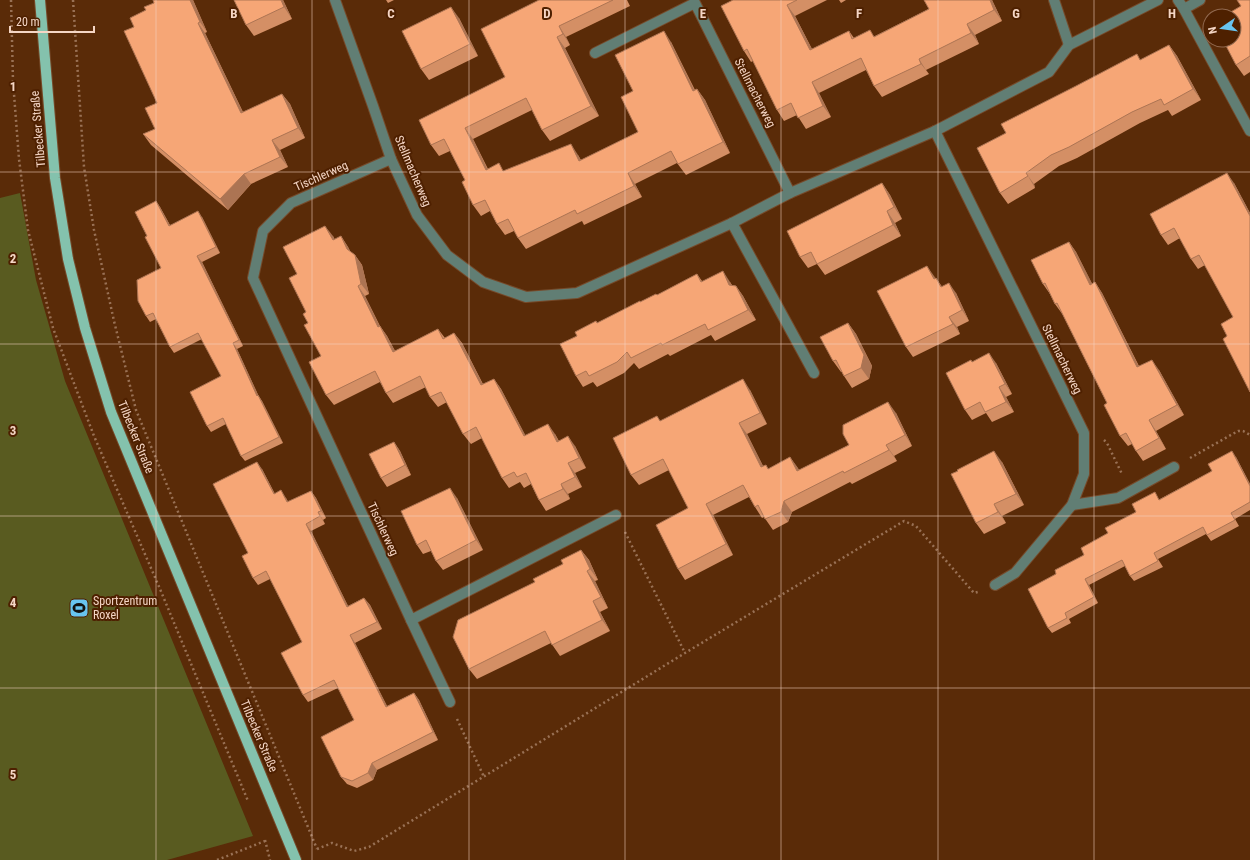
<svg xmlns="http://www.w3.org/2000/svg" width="1250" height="860" viewBox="0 0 1250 860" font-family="'Roboto Condensed',sans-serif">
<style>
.garden{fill:#595b20}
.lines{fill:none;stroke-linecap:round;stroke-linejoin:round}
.minor-casing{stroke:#764a2a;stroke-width:12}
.major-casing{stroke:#764a2a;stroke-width:12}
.path{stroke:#997155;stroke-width:2.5;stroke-dasharray:2 3;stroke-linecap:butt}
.minor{stroke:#617e74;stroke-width:10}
.major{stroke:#84c2ad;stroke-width:10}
.wall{fill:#d48f65}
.shaded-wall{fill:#ac7453}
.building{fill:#f6a676;stroke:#ac7453}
.grid{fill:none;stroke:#f5d6c5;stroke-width:1;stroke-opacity:0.55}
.labels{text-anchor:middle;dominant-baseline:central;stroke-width:4;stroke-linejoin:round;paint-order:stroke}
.street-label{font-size:12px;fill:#f5d6c5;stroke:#4e2000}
.poi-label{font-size:12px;fill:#f5d6c5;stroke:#4e2000;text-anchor:start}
.grid-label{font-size:13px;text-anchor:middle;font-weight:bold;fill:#f5d6c5;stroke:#4e2000;stroke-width:4;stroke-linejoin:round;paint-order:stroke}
</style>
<rect width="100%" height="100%" fill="#5a2b08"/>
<path class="garden" d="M20,193L36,280L65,381L253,836L167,860H0V198Z"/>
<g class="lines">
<g class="minor-casing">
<g id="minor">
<path d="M335,0L373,106L391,159L417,215L447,255L483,282L526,297L577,293L732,223L790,193L935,131L1049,72L1069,45L1158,0"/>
<path d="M1054,0L1069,45"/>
<path d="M1178,0L1184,9L1200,0"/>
<path d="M1184,9L1250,131"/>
<path d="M595,53L695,3L790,193"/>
<path d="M935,131L1084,433V474L1072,505L1015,573L995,585"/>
<path d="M391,159L291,203L263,231L253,278L411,620L616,515"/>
<path d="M732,223L814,373"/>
<path d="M1072,505L1118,498L1174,467"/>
<path d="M411,620L450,702"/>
</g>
</g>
<g class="major-casing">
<path id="major" d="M40,0L55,178L68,259L85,328L111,412L296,860"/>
</g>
<g class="path">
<path d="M11,0L13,81L19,159L28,230L53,328L94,436L160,589L248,801"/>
<path d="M73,0L84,167L94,230L114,321L136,410L317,849"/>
<path d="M1104,440L1107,443L1122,474"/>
<path d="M1190,458L1238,431H1243L1250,435"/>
<path d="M625,532L685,653"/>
<path d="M457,719L484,777"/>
<path d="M265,840L270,860"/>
<path d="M317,849L332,843L354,851L369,847L685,653L904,521L916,526L974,593L978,592"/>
<path d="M217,860L265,841"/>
</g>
<use href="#minor" class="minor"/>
<use href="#major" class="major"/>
</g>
<g class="wall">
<path d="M193,0L207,32L205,33L243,112L282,94L290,104L305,138L280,150L288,167L251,184L228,210L151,145L143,134L155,129L157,103L134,27Z"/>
<path d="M234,0H283L292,19L254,36L246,25Z"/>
<path d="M386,0H394L388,3Z"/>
<path d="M539,0H627L630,6L566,37L570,45L565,48L599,116L550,141L542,130L532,110L473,139L488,169L504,171L578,155L581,160L638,132L633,91L671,42L695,90L697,89L705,100L730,153L686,175L677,163L635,184L642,197L584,225L582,221L526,249L518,238L514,231L505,235L497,224L490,211L481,216L473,205L465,180L450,151L439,156L431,145L505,77Z"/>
<path d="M733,0H827L795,16L812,49L849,31L854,38L875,36L929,9L924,0H992L1002,21L975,35L979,44L926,70L929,74L882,97L874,86L866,70L819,93L831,117L806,129L797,115L784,121L777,110L753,61L751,62L744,51Z"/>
<path d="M839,0H846L841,3Z"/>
<path d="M1250,0V72L1244,76L1236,65L1241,6Z"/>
<path d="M459,18L478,56L429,80L421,69Z"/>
<path d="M1169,45L1177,56L1201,100L1172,116L1168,110L1140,123L1077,158L1059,166L1034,184L1035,188L1008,204L1000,193L1006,133Z"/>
<path d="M882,183L890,195L902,219L895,223L901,236L825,275L817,264L808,268L800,257Z"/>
<path d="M1234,183L1250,213V392L1227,336L1233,317L1205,265L1198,269L1191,259L1180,238L1168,245L1161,235Z"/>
<path d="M156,201L160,207L170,225L202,217L220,253L202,262L243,346L237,349L258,395L262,401L283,443L245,461L241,456L226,424L211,432L207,426L221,376L202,339L174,353L170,347L156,319L150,322L146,316L161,268L147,236Z"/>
<path d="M333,236L335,240L341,236L348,247L350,251L355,255L362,265L369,294L365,296L380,326L387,336L395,351L438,329L445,338L454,333L462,343L483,384L494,379L501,389L525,435L555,434L559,441L575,446L586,468L575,473L582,487L568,494L570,499L546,511L539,500L531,484L524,488L520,482L509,488L502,478L482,438L471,444L463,434L447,402L438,407L430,397L426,387L393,403L386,393L380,382L334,405L326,395L321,356L308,323L306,312L297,274Z"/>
<path d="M1069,242L1076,252L1092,284L1095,282L1102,293L1139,366L1159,370L1184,415L1156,431L1166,449L1143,461L1136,451L1132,444L1128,446L1120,436L1107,403L1063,315L1055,304L1050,294L1043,284Z"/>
<path d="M697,274L702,281L730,282L732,285L736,286L743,296L756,320L715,341L711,335L670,356L668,354L639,369L634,363L624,373L597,387L593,382L583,387L576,376L577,336L596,321L597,323L640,302L657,295Z"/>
<path d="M934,276L935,279L936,278L942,287L956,293L969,321L957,327L960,334L913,357L906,347Z"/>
<path d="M848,323L856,334L872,366L869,379L852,388L844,376L842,372H841L833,361Z"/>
<path d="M972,362L996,363L1012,394L1006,397L1014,412L992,422L986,413L972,420L965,410Z"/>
<path d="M750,390L767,424L747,434L763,466L766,465L768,469L790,457L799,470L849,445L896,413L912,446L894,456L897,461L852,484L850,482L792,512L788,522L773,530L764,517L762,518L755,507L749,497L713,515L733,555L685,580L678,569L688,508L669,470L639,485L631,475L661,421Z"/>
<path d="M394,442L400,451L411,475L387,487L381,478Z"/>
<path d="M1236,457L1250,484V510L1235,519L1239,526L1211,541L1206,534L1158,559L1163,567L1134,581L1130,576L1125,566L1089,585L1098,603L1069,619L1071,623L1052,633L1048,628L1056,574L1084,555L1108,533L1160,499L1212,471Z"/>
<path d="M1002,462L1024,505L1002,516L1006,523L984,534L976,523Z"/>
<path d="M262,469L275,494L286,498L288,502L311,491L316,498L326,518L323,520L325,524L311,531L348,606L364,598L370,605L382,629L355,643L387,706L414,693L419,700L438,740L377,770L373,780L357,788L347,784L341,777L354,720L338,688L308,702L303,695L302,642L270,579L258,585L253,578L248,553Z"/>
<path d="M457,498L483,550L443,570L436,561L431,551L423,554L417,545Z"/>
<path d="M581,550L589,560L598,580L595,581L608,608L600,612L610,631L560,656L551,643L477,679L469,669L535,582L563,564Z"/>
</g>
<g class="shaded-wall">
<path d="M190,0H193L207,32L200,22Z"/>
<path d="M281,0H283L292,19L284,7Z"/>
<path d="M990,0H992L1002,21L994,10Z"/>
<path d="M787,5L795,16L818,61L810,50Z"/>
<path d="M451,7L459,18L478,56L470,44Z"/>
<path d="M198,23L205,33L248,123L241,113Z"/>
<path d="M967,24L975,35L979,44L971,33Z"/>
<path d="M559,26L566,37L570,45L563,34Z"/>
<path d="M664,31L671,42L700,102L693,91Z"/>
<path d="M557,37L565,48L599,116L591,106Z"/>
<path d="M1169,45L1177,56L1201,100L1193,89Z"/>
<path d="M919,59L926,70L929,74L921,64Z"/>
<path d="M812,82L819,93L831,117L823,106Z"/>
<path d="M697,89L705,100L730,153L723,142Z"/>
<path d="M282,94L290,104L305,138L298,128Z"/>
<path d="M465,128L473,139L493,181L486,170Z"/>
<path d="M272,140L280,150L288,167L280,157Z"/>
<path d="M571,144L578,155L587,172L579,161Z"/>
<path d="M628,173L635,184L642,197L634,186Z"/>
<path d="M1026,173L1034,184L1035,188L1028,176Z"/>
<path d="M1227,173L1234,183L1250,213V216Z"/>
<path d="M244,174L251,184L228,210L220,199Z"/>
<path d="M882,183L890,195L902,219L894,207Z"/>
<path d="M156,201L160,207L173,231L169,226Z"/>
<path d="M198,211L202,217L220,253L216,247Z"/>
<path d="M887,211L895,223L901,236L893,225Z"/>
<path d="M325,226L333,236L340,251L333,240Z"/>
<path d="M341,236L348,247L354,259L347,249Z"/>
<path d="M1069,242L1076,252L1098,295L1090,285Z"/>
<path d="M355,255L362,265L369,294L361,284Z"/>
<path d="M197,256L202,262L243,346L239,340Z"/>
<path d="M927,266L934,276L941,290L934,279Z"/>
<path d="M723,271L730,282L737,296L729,285Z"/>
<path d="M936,278L943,288L941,287Z"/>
<path d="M1095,282L1102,293L1144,377L1137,367Z"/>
<path d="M949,283L956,293L969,321L962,310Z"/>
<path d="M358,286L365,296L385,337L378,327Z"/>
<path d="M736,286L743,296L756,320L748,310Z"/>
<path d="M949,317L957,327L960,334L953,324Z"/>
<path d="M848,323L856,334L872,366L869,379L861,368Z"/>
<path d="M380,326L387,336L401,362L393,352Z"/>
<path d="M454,333L462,343L488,395L481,385Z"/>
<path d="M233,343L237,349L261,401L257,396Z"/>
<path d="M989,353L996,363L1012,394L1005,384Z"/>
<path d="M1152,360L1159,370L1184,415L1177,405Z"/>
<path d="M494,379L501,389L531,446L524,436Z"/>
<path d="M743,379L750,390L767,424L760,413Z"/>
<path d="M999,387L1006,397L1014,412L1006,402Z"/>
<path d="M258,395L262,401L283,443L279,437Z"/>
<path d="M888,402L896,413L912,446L905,435Z"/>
<path d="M1149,420L1156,431L1166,449L1159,438Z"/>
<path d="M739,423L747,434L769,478L761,467Z"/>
<path d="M548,424L555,434L564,452L557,442Z"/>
<path d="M568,436L575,446L586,468L579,458Z"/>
<path d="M394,442L400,451L411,475L405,465Z"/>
<path d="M886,445L894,456L897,461L889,450Z"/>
<path d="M994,451L1002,462L1024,505L1016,494Z"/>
<path d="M1232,451L1236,457L1250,484V486Z"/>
<path d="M790,457L798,468L805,482L797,471Z"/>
<path d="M257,462L262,469L279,502L274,494Z"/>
<path d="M568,463L575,473L582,487L575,477Z"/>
<path d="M561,484L568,494L570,499L563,489Z"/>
<path d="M450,488L457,498L483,550L476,540Z"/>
<path d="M281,490L286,498L293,510L287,502Z"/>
<path d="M311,491L316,498L326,518L321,511Z"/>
<path d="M784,501L792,512L788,522L781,512Z"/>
<path d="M706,504L713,515L733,555L726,544Z"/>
<path d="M994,504L1002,516L1006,523L998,512Z"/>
<path d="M318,512L323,520L325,524L320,516Z"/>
<path d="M306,524L311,531L352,614L347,607Z"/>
<path d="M581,550L589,560L598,580L590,569Z"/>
<path d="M587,571L595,581L608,608L601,597Z"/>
<path d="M1085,579L1089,585L1098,603L1094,597Z"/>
<path d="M364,598L370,605L382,629L377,622Z"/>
<path d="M593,601L600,612L610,631L602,620Z"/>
<path d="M350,635L355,643L391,714L386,707Z"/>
<path d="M414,693L419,700L438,740L433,732Z"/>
<path d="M372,763L377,770L373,780L368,773Z"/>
</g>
<g class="building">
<path d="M153,0H190L200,22L198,23L241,113L282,94L298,128L272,140L280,157L244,174L220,199L143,134L155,129L145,108L157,103L124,31L134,27L130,18L146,10L144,7L154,3Z"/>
<path d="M234,0H281L284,7L246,25Z"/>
<path d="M539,0H613L559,26L563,34L557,37L591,106L542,130L526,98L465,128L486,170L499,163L503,171L571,144L579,161L638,132L621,97L633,91L615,55L664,31L693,91L697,89L723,142L678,164L671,151L628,173L634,186L577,214L575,210L518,238L508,219L497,224L485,200L473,205L462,182L465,180L444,139L431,145L419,120L505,77L481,29Z"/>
<path d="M733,0H797L787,5L810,50L849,31L852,39L870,30L874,37L929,9L924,0H990L994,10L967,24L971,33L919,59L921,64L874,86L861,58L812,82L823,106L798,118L791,103L777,110L747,49L744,51L721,6Z"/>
<path d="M1237,0H1250V56L1236,65L1223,40H1234V16H1224L1241,6Z"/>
<path d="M451,7L470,44L421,69L402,31Z"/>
<path d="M1169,45L1193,89L1164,105L1161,99L1132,112L1069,147L1051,155L1026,173L1028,176L1000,193L977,148L1006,133L1001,124L1076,86L1137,54L1140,60Z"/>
<path d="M1227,173L1250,216V392L1223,339L1227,336L1221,324L1233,317L1199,255L1191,259L1174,228L1161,235L1150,214Z"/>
<path d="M882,183L894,207L887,211L893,225L817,264L811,252L800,257L787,231Z"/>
<path d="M156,201L169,226L198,211L216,247L197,256L239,340L233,343L257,396L258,395L279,437L241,456L223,418L207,426L190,392L221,376L198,333L170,347L153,313L146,316L138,301L137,280L161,268L145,237L147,236L135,212Z"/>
<path d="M325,226L333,240L341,236L347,249L355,255L361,284L358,286L378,327L380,326L393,352L438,329L443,339L454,333L481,385L494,379L524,436L548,424L557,442L568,436L579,458L568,463L575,477L561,484L563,489L539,500L526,473L517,477L514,472L502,478L476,427L463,434L441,392L430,397L420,376L386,393L375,371L326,395L309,362L321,356L304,325L308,323L303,314L306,312L289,278L297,274L283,247Z"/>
<path d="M1069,242L1090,285L1095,282L1137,367L1152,360L1177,405L1149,420L1159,438L1136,451L1126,433L1120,436L1104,405L1107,403L1057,303L1055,304L1045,283L1043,284L1031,260Z"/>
<path d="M927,266L934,279L936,278L941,287L949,283L962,310L949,317L953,324L906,347L877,291Z"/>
<path d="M723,271L729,285L736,286L748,310L708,330L705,324L662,345L661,343L631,358L627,352L617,362L589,376L586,371L576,376L560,344L577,336L575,332L596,321L597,323L640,301V302L656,294L657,295L697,274L701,282Z"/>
<path d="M848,323L864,355L861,368L844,376L836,360L833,361L820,337Z"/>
<path d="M989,353L1005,384L999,387L1006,402L985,412L980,402L965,410L946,373L971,360L972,362Z"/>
<path d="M743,379L760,413L739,423L761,467L766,465L768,469L790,457L797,471L849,445L843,434V425L888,402L905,435L886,445L889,450L844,473L843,471L784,501L781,512L765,519L758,505L755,507L743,485L706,504L726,544L678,569L656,525L688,508L663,459L631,475L613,438L657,416L660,421Z"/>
<path d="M394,442L405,465L381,478L369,454Z"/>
<path d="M994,451L1016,494L994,504L998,512L976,523L951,474L958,471L957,470Z"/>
<path d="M1232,451L1250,486V502L1231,513L1235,520L1207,535L1203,527L1154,553L1158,561L1130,576L1122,560L1085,579L1094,597L1065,613L1067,618L1048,628L1028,589L1056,574L1055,570L1084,555L1081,548L1108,533L1105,528L1136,512L1132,504L1155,492L1159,500L1212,471L1208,464Z"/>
<path d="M257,462L274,494L281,490L287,502L311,491L321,511L318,512L320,516L306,524L347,607L364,598L377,622L350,635L386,707L414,693L433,732L372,763L368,773L352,781L341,777L321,737L354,720L334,680L303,695L281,653L302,642L266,571L253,578L242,556L248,553L213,484Z"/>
<path d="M450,488L476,540L436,561L426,540L417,545L401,511Z"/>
<path d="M581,550L590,569L587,571L601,597L593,601L602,620L552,645L545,631L469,669L453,637L458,620L535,582L533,579L563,564L561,560Z"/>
</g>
<path class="grid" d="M156,0V860M312,0V860M469,0V860M625,0V860M781,0V860M938,0V860M1094,0V860M0,172H1250M0,344H1250M0,516H1250M0,688H1250"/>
<defs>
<g id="stadium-square" transform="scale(1)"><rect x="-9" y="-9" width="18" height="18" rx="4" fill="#68c4f0" stroke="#4e2000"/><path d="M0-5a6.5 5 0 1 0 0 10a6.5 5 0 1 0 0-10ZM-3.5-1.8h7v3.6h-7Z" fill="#111"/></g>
</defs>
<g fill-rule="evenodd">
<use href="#stadium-square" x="79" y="608"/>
</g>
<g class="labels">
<g class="street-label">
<text transform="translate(755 93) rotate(63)">Stellmacherweg</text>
<text transform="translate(38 129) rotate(-95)">Tilbecker Straße</text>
<text transform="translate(413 171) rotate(67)">Stellmacherweg</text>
<text transform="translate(321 176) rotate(-24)">Tischlerweg</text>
<text transform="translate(1062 359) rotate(64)">Stellmacherweg</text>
<text transform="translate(136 437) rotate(68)">Tilbecker Straße</text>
<text transform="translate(383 529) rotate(65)">Tischlerweg</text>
<text transform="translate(259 736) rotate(67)">Tilbecker Straße</text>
</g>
<g class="poi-label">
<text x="93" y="601">Sportzentrum<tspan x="93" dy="14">Roxel</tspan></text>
</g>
</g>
<g class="grid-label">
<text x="234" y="18">B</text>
<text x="391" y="18">C</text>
<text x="547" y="18">D</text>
<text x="703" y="18">E</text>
<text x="859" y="18">F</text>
<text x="1016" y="18">G</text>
<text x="1172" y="18">H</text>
<text x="13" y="91">1</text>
<text x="13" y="263">2</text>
<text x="13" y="435">3</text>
<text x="13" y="607">4</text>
<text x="13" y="779">5</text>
</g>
<g transform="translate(1222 28) rotate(257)"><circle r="19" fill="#4e2000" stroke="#91694f"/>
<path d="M0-3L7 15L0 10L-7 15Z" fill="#68c4f0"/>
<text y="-6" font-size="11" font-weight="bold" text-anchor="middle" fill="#f5d6c5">N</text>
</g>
<path d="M10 26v6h84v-6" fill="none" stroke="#f5d6c5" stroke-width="2"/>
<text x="16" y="26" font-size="12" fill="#f5d6c5" stroke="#4e2000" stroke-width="3" paint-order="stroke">20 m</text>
</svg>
